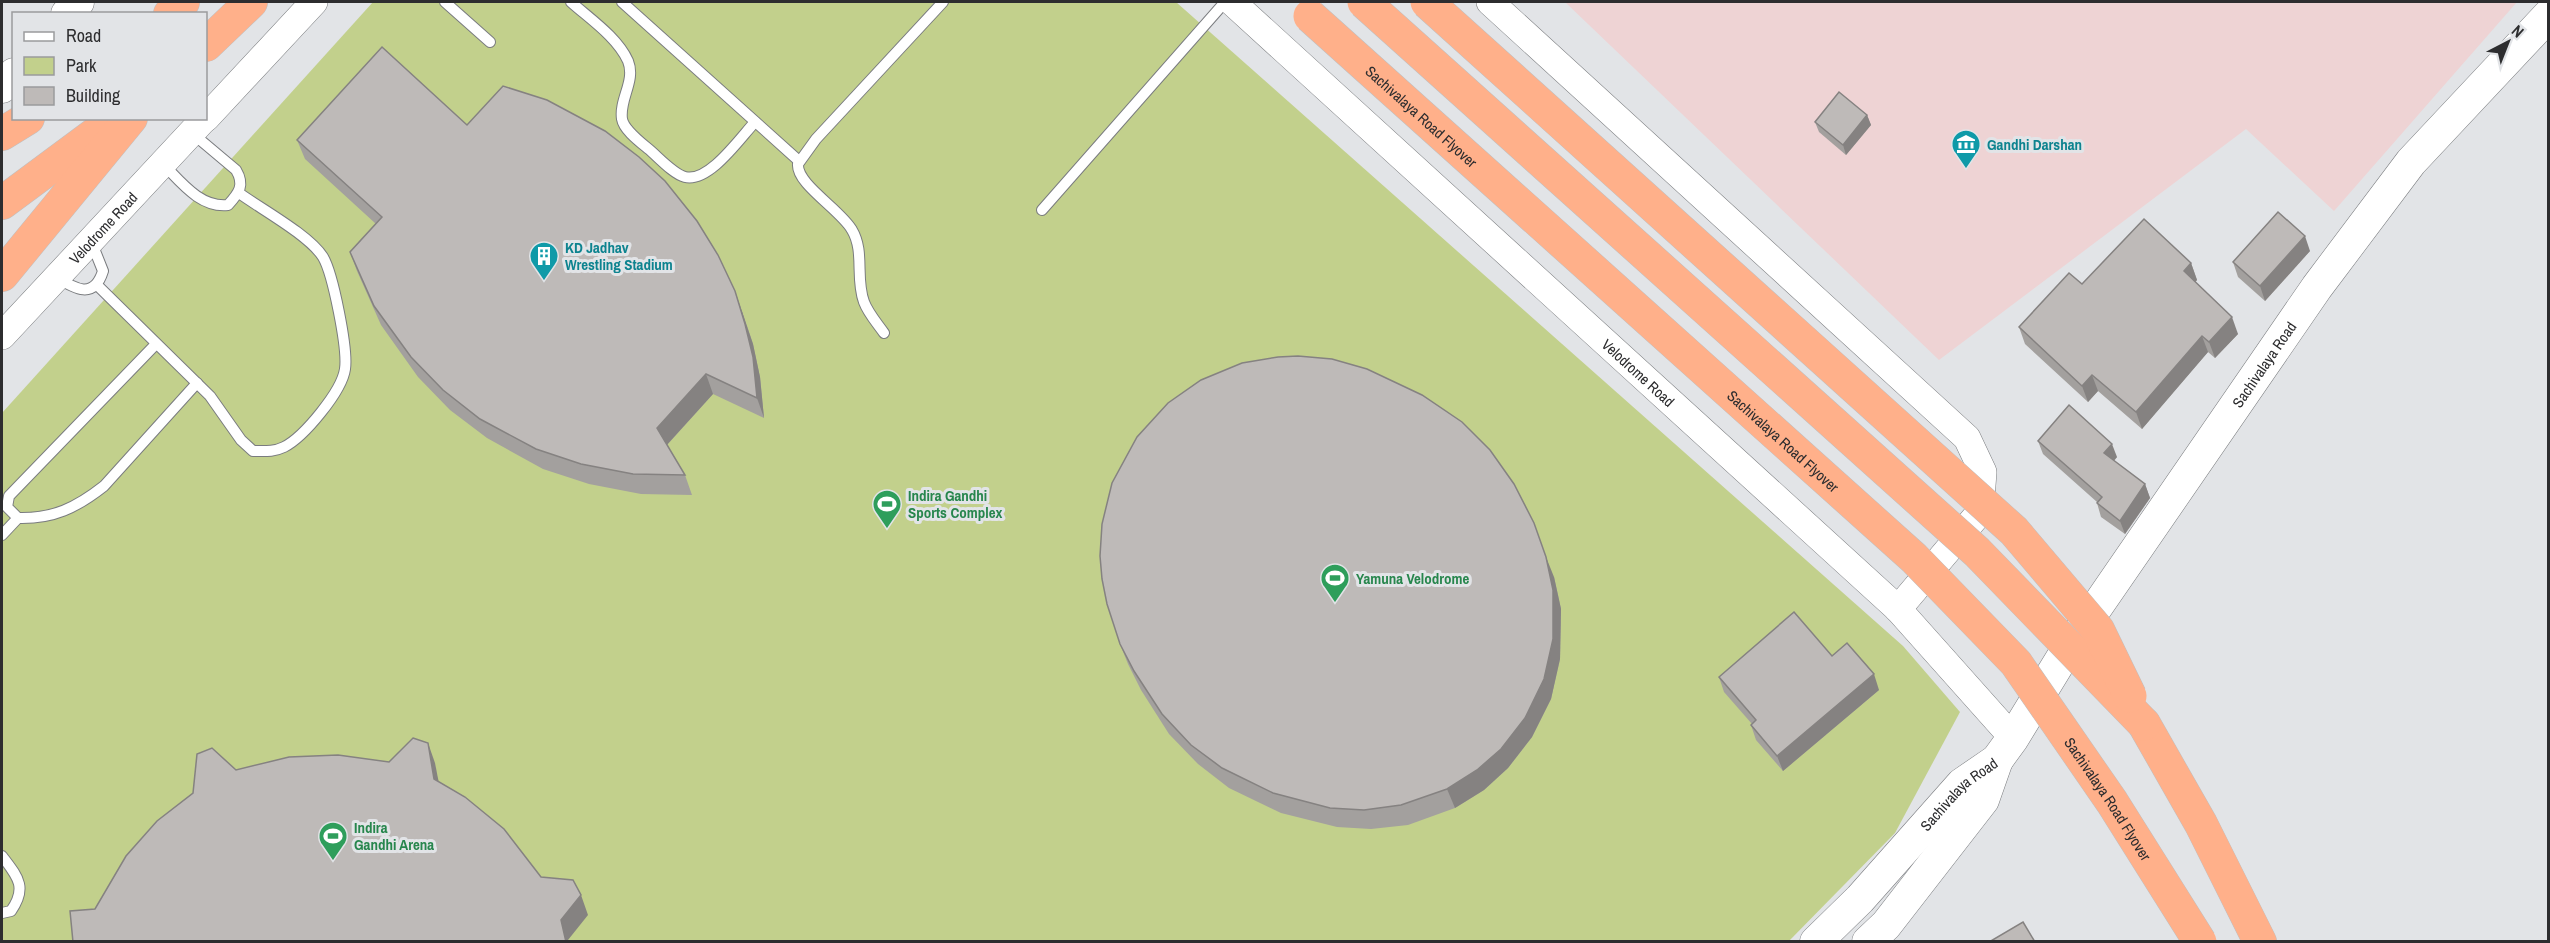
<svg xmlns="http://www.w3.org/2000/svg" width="2550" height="943" viewBox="0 0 2550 943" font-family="'Archivo Narrow',sans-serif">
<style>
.commercial{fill:#eed3d4}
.green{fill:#c2d08c}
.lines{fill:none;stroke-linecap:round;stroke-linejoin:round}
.service-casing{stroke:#7a7c7f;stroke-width:12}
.tertiary-casing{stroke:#7a7c7f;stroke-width:28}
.secondary-casing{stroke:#7a7c7f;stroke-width:33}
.trunk-casing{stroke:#c0c0c1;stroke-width:34}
.service{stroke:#fff;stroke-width:10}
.tertiary{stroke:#fff;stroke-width:27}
.secondary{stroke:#fff;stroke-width:32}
.trunk{stroke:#ffb08a;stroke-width:33}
.trunk-bridge-casing{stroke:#c0c0c1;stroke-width:34;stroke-linecap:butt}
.trunk-bridge{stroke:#ffb08a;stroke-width:33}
.wall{fill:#a3a09e}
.shaded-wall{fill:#858281}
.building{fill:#bebab8;stroke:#858281;stroke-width:1.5}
.labels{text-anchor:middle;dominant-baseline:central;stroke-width:6;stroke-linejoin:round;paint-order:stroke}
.street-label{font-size:15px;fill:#2d2d2f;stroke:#e2e4e7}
.culture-label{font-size:15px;font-weight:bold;fill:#0d838f;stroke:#e2e4e7;text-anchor:start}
.leisure-label{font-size:15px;font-weight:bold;fill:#27864d;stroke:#e2e4e7;text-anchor:start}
</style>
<rect width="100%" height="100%" fill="#e2e4e7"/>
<path class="commercial" d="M1565,2H2517L2334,211L2246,129L1939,360Z"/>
<path class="green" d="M373,2H1176L1903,646L1960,712L1895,833L1789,941L2,942V413Z"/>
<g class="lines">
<g class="service-casing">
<g id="service">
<path d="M445,2L490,42"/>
<path d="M571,2C590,19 617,37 628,61C636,81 619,99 622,119C624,131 643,144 652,152C661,160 674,174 685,177C709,183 740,138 755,122"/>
<path d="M622,2L799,161"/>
<path d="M163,164C181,182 200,208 228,205C239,193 245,185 236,170L192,133"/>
<path d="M1042,210L1225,2"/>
<path d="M56,277C75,289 94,300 103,271L91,241"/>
<path d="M97,285L210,396L241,440L253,451C264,451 274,452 284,447C304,437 342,391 345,369C348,349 333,274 323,257C309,235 261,209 239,193"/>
<path d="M884,333C877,323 868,313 864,302C855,278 865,252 852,230C841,210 796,184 798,164L816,139L943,2"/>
<path d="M18,518C53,519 76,508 104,486L197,383"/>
<path d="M2,535L18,518L7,507L9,496L156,344"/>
<path d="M2,856C17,876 28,887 11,911L2,913"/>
</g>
</g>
<g class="tertiary-casing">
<g id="tertiary">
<path id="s1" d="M1232,2L1898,609L2013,738"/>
<path d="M1490,2L1967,438L1983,472L1980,512L1898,609"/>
<path d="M206,118L314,2"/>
<path id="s2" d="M2,336L205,118"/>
</g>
</g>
<g class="secondary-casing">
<g id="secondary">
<path d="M67,14L78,2"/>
<path d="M2,87L14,74"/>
<path id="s3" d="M1816,942L1860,899L1962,784L1997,760L2013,738L2065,653L2317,287L2411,162L2548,16"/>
<path d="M1868,942L1886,925L1983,800L1997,760"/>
</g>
</g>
<g class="trunk-casing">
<g id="trunk">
<path d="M170,14L183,2"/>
<path d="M206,45L251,2"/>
<path d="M2,134L28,118"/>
<path d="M2,203L114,120"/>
<path d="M2,275L131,118"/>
<path d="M2144,724L2201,824L2260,942"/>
</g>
</g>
<use href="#service" class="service"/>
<use href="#tertiary" class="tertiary"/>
<use href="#secondary" class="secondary"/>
<use href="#trunk" class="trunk"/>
<g class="trunk-bridge-casing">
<g id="trunk-bridge">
<path d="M1364,2L1977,552L2144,724"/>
<path d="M1427,2L2014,531L2098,630L2130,696"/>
<path id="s4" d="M1310,16L1914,558L2016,663L2112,802L2200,942"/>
</g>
</g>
<use href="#trunk-bridge" class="trunk-bridge"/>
</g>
<g class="wall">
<path d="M1867,115L1871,125L1846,155L1819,132L1815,122Z"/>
<path d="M467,125L742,311L753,344L760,377L764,418L713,394L667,445L685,475L692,495L641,494L589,484L543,469L487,438L450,410L418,377L381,325L357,271L350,252L376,224L305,159L297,140Z"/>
<path d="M2310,251L2265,301L2238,277L2233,262Z"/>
<path d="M2191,263L2197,280L2195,282L2238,334L2215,358L2208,352L2142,429L2098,391L2088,402L2025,344L2019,327L2082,284Z"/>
<path d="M2038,441L2117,457L2114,461L2145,484L2150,498L2125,534L2101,517L2097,503V502L2043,454Z"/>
<path d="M1554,577L1561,609L1560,659L1551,699L1532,737L1508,768L1484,790L1455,808L1408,825L1371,829L1337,827L1281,813L1229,788L1198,764L1169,734L1141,690L1128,664L1120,644Z"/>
<path d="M1832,656L1879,690L1783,771L1756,740L1751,725L1752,724L1724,692L1719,677Z"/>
</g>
<g class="shaded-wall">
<path d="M1867,115L1871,125L1846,155L1843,145Z"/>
<path d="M2305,236L2310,251L2265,301L2260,286Z"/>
<path d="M2191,263L2197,280L2190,288L2184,271Z"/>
<path d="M735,291L753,344L760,377L764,418L757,398Z"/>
<path d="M2232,317L2238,334L2215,358L2209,342Z"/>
<path d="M2202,336L2208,352L2142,429L2136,412Z"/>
<path d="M706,374L713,394L664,448L657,428Z"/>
<path d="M2092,375L2098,391L2088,402L2082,386Z"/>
<path d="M2112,444L2117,457L2108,467L2104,453Z"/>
<path d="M2145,484L2150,498L2125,534L2120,521Z"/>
<path d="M1546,557L1554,577L1561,609L1560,659L1551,699L1532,737L1508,768L1484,790L1455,808L1447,789Z"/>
<path d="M1874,674L1879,690L1783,771L1777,756Z"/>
<path d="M428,743L435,763L442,799L434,779Z"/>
<path d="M581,895L588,915L568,940V942H566L561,920Z"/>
</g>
<g class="building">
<path d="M382,47L467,125L503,86L547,100L605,131L639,157L665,181L697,221L718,255L735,291L745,324L753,357L757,398L706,374L657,428L685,475L633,474L581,464L536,449L480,419L443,390L411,357L374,306L350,252L382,217L297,140Z"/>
<path d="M1839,92L1867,115L1843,145L1815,122Z"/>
<path d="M2278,212L2305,236L2260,286L2233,262Z"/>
<path d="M2144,219L2191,263L2184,271L2232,317L2209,342L2202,336L2136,412L2092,375L2082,386L2019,327L2069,273L2082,284Z"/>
<path d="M1298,356L1332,359L1367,369L1422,395L1462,422L1490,450L1514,484L1534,523L1546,557L1553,590V639L1544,679L1525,718L1501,749L1477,770L1447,789L1401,805L1364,810L1330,808L1273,793L1222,768L1191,745L1162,714L1134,671L1120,644L1107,604L1102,579L1100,556L1102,524L1112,483L1137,437L1168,403L1201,380L1242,363L1278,357Z"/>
<path d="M2069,405L2112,444L2104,453L2145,484L2120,521L2097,503L2102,497L2038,441Z"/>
<path d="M1794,612L1832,656L1847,643L1874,674L1777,756L1751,725L1756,720L1719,677Z"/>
<path d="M413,738L428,743L434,779L465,797L504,829L541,877L573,880L581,895L561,920L566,942H73L70,911L95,909L126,856L157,821L193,793L197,754L212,748L236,770L289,757L338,755L389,762Z"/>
<path d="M2023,922L2035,942H1989Z"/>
</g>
<defs>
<g id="museum-pin" transform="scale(1.5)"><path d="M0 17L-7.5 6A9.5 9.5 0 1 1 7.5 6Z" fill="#0f9aa8" stroke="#e2e4e7"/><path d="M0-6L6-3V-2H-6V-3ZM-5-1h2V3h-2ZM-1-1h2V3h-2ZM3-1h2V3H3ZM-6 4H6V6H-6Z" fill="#fff"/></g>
<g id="building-pin" transform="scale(1.5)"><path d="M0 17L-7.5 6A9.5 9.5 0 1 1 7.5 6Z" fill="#0f9aa8" stroke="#e2e4e7"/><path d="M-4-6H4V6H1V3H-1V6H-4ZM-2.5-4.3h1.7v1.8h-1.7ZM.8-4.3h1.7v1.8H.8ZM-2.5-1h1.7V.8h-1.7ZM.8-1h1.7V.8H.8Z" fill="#fff"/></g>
<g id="stadium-pin" transform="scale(1.5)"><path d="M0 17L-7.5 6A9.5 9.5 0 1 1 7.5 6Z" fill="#2e9e5b" stroke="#e2e4e7"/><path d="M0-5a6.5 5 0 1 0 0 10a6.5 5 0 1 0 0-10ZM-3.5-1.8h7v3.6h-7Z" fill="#fff"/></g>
</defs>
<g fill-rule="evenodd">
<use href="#museum-pin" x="1966" y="144"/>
<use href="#building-pin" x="544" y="256"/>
<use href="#stadium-pin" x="887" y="504"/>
<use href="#stadium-pin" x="1335" y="578"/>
<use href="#stadium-pin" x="333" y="836"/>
</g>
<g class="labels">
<g class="street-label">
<text stroke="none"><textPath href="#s4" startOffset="150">Sachivalaya Road Flyover</textPath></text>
<text stroke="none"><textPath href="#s2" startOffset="148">Velodrome Road</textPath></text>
<text stroke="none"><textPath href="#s3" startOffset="735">Sachivalaya Road</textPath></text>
<text stroke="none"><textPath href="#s1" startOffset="550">Velodrome Road</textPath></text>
<text stroke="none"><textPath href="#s4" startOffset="636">Sachivalaya Road Flyover</textPath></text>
<text stroke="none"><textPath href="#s4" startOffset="1122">Sachivalaya Road Flyover</textPath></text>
<text stroke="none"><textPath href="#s3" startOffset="206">Sachivalaya Road</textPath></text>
</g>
<g class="culture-label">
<text x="1987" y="144">Gandhi Darshan</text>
<text x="565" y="247">KD Jadhav<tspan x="565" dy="17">Wrestling Stadium</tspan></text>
</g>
<g class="leisure-label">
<text x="908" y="495">Indira Gandhi<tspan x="908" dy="17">Sports Complex</tspan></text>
<text x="1356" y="578">Yamuna Velodrome</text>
<text x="354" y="827">Indira<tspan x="354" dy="17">Gandhi Arena</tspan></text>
</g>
</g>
<rect width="2550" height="943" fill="none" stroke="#2d2d2f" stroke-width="6"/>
<rect x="12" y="12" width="195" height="108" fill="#e2e4e7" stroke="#9a9b9d" stroke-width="1.5"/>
<rect x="24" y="32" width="30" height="9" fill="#ffffff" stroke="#9a9b9d" stroke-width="1.5"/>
<text x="66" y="42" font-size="18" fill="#2d2d2f">Road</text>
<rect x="24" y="57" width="30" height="18" fill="#c2d08c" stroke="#9a9b9d" stroke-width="1.5"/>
<text x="66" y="72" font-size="18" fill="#2d2d2f">Park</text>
<rect x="24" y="87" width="30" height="18" fill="#bebab8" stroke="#9a9b9d" stroke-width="1.5"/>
<text x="66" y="102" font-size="18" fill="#2d2d2f">Building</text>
<g transform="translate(2508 42) rotate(42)" stroke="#e2e4e7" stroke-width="4.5" paint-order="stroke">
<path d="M0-4.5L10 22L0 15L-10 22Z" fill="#2d2d2f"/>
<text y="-9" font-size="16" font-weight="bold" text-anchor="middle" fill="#2d2d2f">N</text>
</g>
</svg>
